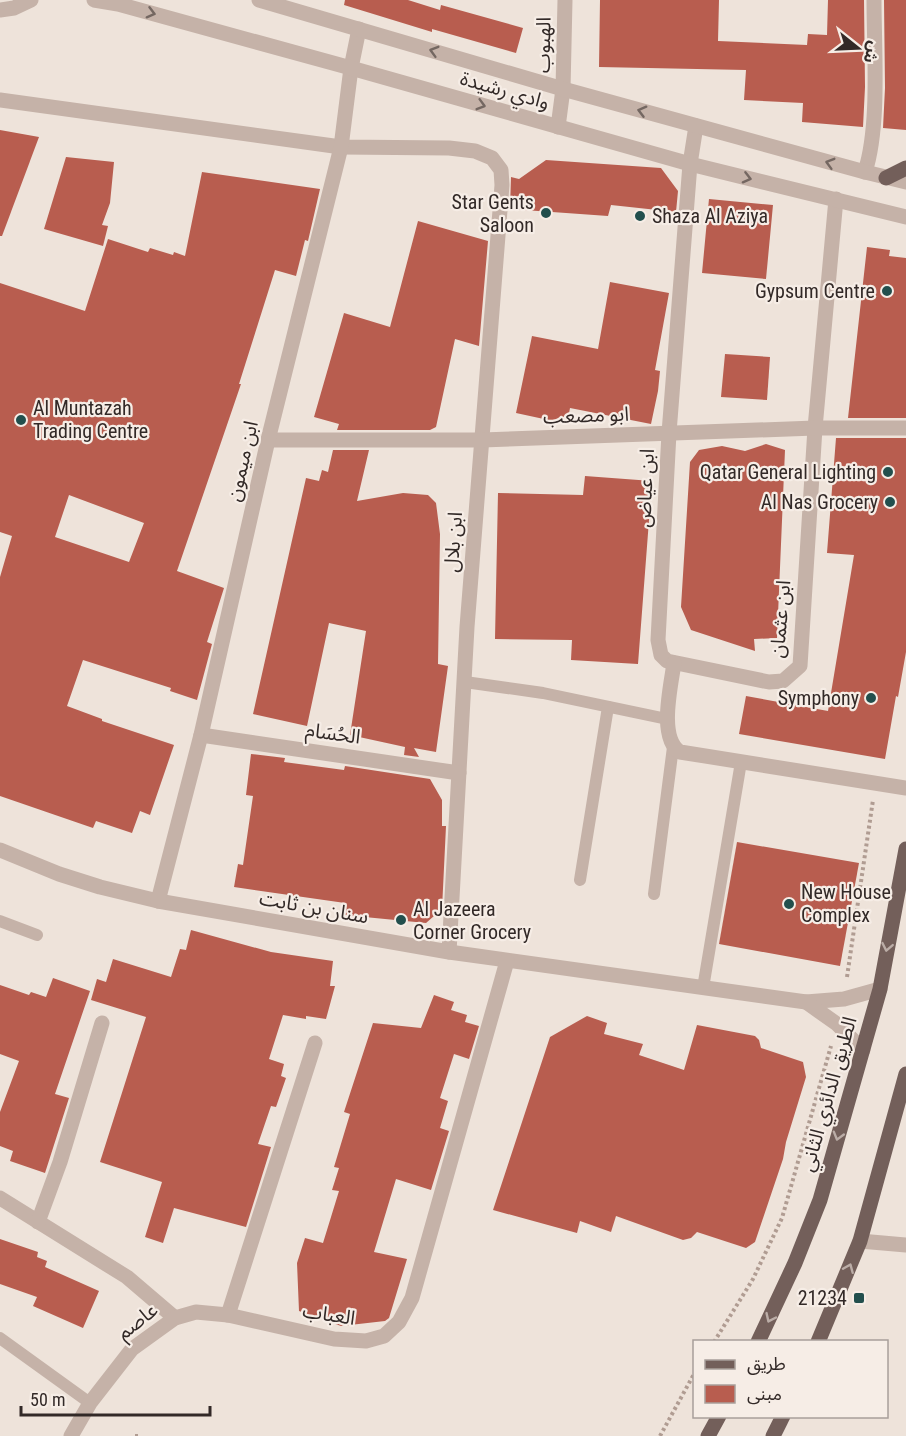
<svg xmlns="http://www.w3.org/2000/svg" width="906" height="1436" viewBox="0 0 906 1436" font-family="'Roboto Condensed','Noto Sans Arabic',sans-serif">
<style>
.building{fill:#b85d4f;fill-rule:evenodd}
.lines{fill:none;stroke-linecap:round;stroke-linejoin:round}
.path{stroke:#b09c92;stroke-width:4;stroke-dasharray:3 3;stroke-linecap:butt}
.service{stroke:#c5b2a8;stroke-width:12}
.minor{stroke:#c5b2a8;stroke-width:15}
.tertiary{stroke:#c5b2a8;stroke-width:15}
.primary{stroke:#735f5a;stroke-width:15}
.oneway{stroke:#746761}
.oneway2{stroke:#bbada7}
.poi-dot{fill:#224f4d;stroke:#f6ede6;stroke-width:2}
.labels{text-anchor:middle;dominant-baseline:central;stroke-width:4.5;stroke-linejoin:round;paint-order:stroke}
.street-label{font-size:20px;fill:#322927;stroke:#f6ede6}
.poi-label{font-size:20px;fill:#322927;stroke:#f6ede6;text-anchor:end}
</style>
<rect width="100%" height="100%" fill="#eee3da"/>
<g class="building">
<path d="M345,0H408L440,10L441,5L523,28L516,53L432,29V32L344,5Z"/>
<path d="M600,0H719L718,41L807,45L808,34L827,35L828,0H864L865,87L863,127L802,122L803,103L744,100L746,70L599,67Z"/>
<path d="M884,0H906V130L883,128L885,88Z"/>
<path d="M0,130L39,137L2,236H0Z"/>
<path d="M66,157L114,162L110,203L102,225L108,226L103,246L44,229Z"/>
<path d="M546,160L661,168L678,191L676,212L611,205L608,216L510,209L511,177L519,179Z"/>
<path d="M202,172L320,189L308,241L305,240L296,276L275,270L239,384H241L177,571L224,588L207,642L212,644L197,700L170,691L171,688L83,660L67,706L102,719V721L174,745L150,815L140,811L132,833L96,821L93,828L0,796V577L12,536L0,532V283L85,311L108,239L148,252L150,248L173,255L174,252L185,256ZM69,495L144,523L129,562L55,537Z"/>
<path d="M709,199L773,205L766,279L702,273Z"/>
<path d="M418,221L488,241L479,346L455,339L436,427L430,430H337L339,424L314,417L344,313L390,327Z"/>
<path d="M867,247L890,250L889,256L906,258V418H848Z"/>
<path d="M610,282L669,293L655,370L660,371L658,391L651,424L570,408L567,424L516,413L532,336L598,349Z"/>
<path d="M725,354L770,357L767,400L721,397Z"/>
<path d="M836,438H906V652L898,697L896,696L885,759L739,734L746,696L828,711L854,555L827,553Z"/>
<path d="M766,444L785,450L777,638L754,639L755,651L691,630L681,607L690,462L699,450L722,446L745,451Z"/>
<path d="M333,450H369L357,501L403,493L428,495L436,503L440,534L438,664L448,666L436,752L414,748L419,757L404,755L405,747L350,735L366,631L329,623L307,726L253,714L306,478L319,481L322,470L328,472Z"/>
<path d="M585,476L652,481L638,664L571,660L572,640L495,639L498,493L583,495Z"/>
<path d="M251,754L285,758L284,762L344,770L345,766L430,779L442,800V826H446L442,909L426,923L344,915L345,903L234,887L238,864L243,865L253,796L246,795Z"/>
<path d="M737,842L859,863L840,966L719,944Z"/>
<path d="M191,930L271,952L333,961L330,986H335L326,1019L306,1016V1019L283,1015L269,1059L284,1064L281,1076L286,1078L276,1107L271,1106L258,1144L271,1147L246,1227L174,1208L163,1243L145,1237L162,1182L100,1162L146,1017L91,1000L97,979L106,982L113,959L171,977L180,949L186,950Z"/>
<path d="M53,978L90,991L55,1094L69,1098L45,1173L10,1161L13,1151L0,1146V1112L19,1061L0,1054V985L29,995L31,992L46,997Z"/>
<path d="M434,995L454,1002L451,1010L467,1015L465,1022L479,1026L469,1059L454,1054L440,1098L448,1101L440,1128L449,1131L431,1190L396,1179L374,1252L407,1259L389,1318L385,1321L341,1326L299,1311L297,1263L305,1238L323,1243L339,1191L332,1190L339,1168L334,1167L350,1114L344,1112L373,1023L421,1028Z"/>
<path d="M587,1016L607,1023L604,1034L643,1044L639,1055L684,1070L697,1025L755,1036L759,1040L761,1048L803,1062L806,1077L786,1142L783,1159L755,1242L746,1248L697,1232L691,1238L683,1240L616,1216L611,1232L580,1221L577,1233L493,1210L550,1037Z"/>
<path d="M0,1239L38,1252L37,1257L47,1261L45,1267L99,1291L83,1328L33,1306L37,1297L0,1284Z"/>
</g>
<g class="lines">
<g class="path">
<path d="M847,977L873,800"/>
<path d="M714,1342L753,1279L782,1218L831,1046"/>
<path d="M135,1436H138"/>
<path d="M660,1436L694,1374"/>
</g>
<g class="service">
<path d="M465,682L543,693L667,719"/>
<path d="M580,880L608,707"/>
<path d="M654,894L673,747"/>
<path d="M0,921L37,935"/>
<path d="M703,988L741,762"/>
<path d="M0,1338L90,1403"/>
</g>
<g class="minor">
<path d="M0,100L341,147L449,148L475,151L492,158L501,170L502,185L467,627L449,952"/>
<path d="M696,126L690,164L669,433L658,640L661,655L667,661L769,682L783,681L800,666L815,428L836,199"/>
<path d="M558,127L563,89L565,0"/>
<path d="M865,172C880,125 874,51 874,0"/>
<path d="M268,440H482L815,428H906"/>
<path d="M674,663C671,686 658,738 680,752L906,788"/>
<path d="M201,735L459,773"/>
<path d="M0,850L59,874L100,887L158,901L449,952L806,1002L844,999L880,989"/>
<path d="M158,901L201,735L268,440L341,147L351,68L359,29"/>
<path d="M806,1002L837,1024L863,1050"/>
<path d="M0,1198L127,1277L175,1318"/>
<path d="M38,1222L60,1162L102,1023"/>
<path d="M860,1241L906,1245"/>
<path d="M228,1315L315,1043"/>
<path d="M71,1436L90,1403L132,1349L175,1318L196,1312L228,1315L334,1339L366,1341L384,1336L399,1322L412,1298L507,961"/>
</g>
<g class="tertiary">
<path d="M94,0L118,4L351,68L690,164L906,217"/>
<path d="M259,0L563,89L865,172L906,182"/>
<path d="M0,10L14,8L31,0"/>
</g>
<g class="primary">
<path d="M886,178L906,168"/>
<path d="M758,1342L795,1263L820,1200L880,989L906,849"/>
<path d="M818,1342L860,1241L906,1074"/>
<path d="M708,1436L719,1416"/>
<path d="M773,1436L783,1416"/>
</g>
</g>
<defs><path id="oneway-chevron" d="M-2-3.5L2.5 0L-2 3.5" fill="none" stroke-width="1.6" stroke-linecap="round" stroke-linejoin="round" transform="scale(1.5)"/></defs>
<g class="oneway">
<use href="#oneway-chevron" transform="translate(151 13) rotate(15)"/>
<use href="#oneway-chevron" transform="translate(434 51) rotate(-164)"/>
<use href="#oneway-chevron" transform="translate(481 105) rotate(16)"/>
<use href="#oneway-chevron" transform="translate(642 111) rotate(-165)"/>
<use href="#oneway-chevron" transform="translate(830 163) rotate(-164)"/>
<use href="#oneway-chevron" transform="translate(747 178) rotate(14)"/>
</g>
<g class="oneway2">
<use href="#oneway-chevron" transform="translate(887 947) rotate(101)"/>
<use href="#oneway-chevron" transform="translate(838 1136) rotate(106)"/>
<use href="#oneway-chevron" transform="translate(849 1268) rotate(-67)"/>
<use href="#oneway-chevron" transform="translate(770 1318) rotate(115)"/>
</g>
<g class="poi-dot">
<circle cx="546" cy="213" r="6"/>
<circle cx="640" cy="216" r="6"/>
<circle cx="887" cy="291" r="6"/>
<circle cx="21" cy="420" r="6"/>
<circle cx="888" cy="472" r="6"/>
<circle cx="890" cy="502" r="6"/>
<circle cx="871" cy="698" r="6"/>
<circle cx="789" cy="904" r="6"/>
<circle cx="401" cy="920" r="6"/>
<rect x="853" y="1292" width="12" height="12" rx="3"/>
</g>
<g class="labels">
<g class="street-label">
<text transform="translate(543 45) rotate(-89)">الهبوب</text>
<text transform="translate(505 90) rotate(16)">وادي رشيدة</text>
<text transform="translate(586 415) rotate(-2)">ابو مصعب</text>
<text transform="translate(242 461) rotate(-77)">ابن ميمون</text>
<text transform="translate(645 488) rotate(-87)">ابن عياض</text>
<text transform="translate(453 542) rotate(-86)">ابن بلال</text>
<text transform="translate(780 619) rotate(-85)">ابن عثمان</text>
<text transform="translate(333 733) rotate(8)">الحُسَام</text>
<text transform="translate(314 907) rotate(10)">سنان بن ثابت</text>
<text transform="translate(828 1094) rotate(-74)">الطريق الدائري الثاني</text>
<text transform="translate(329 1314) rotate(9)">العباب</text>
<text transform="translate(137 1321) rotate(-38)">عاصم</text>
</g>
<g class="poi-label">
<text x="534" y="202">Star Gents<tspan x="534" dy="23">Saloon</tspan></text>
<text x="652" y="216" text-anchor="start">Shaza Al Aziya</text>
<text x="875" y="291">Gypsum Centre</text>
<text x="33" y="408" text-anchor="start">Al Muntazah<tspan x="33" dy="23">Trading Centre</tspan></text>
<text x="876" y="472">Qatar General Lighting</text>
<text x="878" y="502">Al Nas Grocery</text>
<text x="859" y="698">Symphony</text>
<text x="801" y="892" text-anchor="start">New House<tspan x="801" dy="23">Complex</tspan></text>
<text x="413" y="909" text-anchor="start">Al Jazeera<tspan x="413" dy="23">Corner Grocery</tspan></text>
<text x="847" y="1298">21234</text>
</g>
</g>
<rect x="693" y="1340" width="195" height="78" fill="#f6ede6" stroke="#a89f9a" stroke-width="1.5"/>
<rect x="705" y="1360" width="30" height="9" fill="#735f5a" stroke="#a89f9a" stroke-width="1.5"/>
<text x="747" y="1370" font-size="18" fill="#322927">طريق</text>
<rect x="705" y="1385" width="30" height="18" fill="#b85d4f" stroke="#a89f9a" stroke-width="1.5"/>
<text x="747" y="1400" font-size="18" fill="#322927">مبنى</text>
<g transform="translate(858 48) rotate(108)" stroke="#f6ede6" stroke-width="4.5" paint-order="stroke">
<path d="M0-4.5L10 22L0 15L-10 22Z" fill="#322927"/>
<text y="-9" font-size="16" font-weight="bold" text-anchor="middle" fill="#322927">ش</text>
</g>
<path d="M21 1406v9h189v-9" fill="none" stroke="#322927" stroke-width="3"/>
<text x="30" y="1406" font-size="18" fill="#322927" stroke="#f6ede6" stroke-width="4.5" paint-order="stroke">50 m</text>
</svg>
